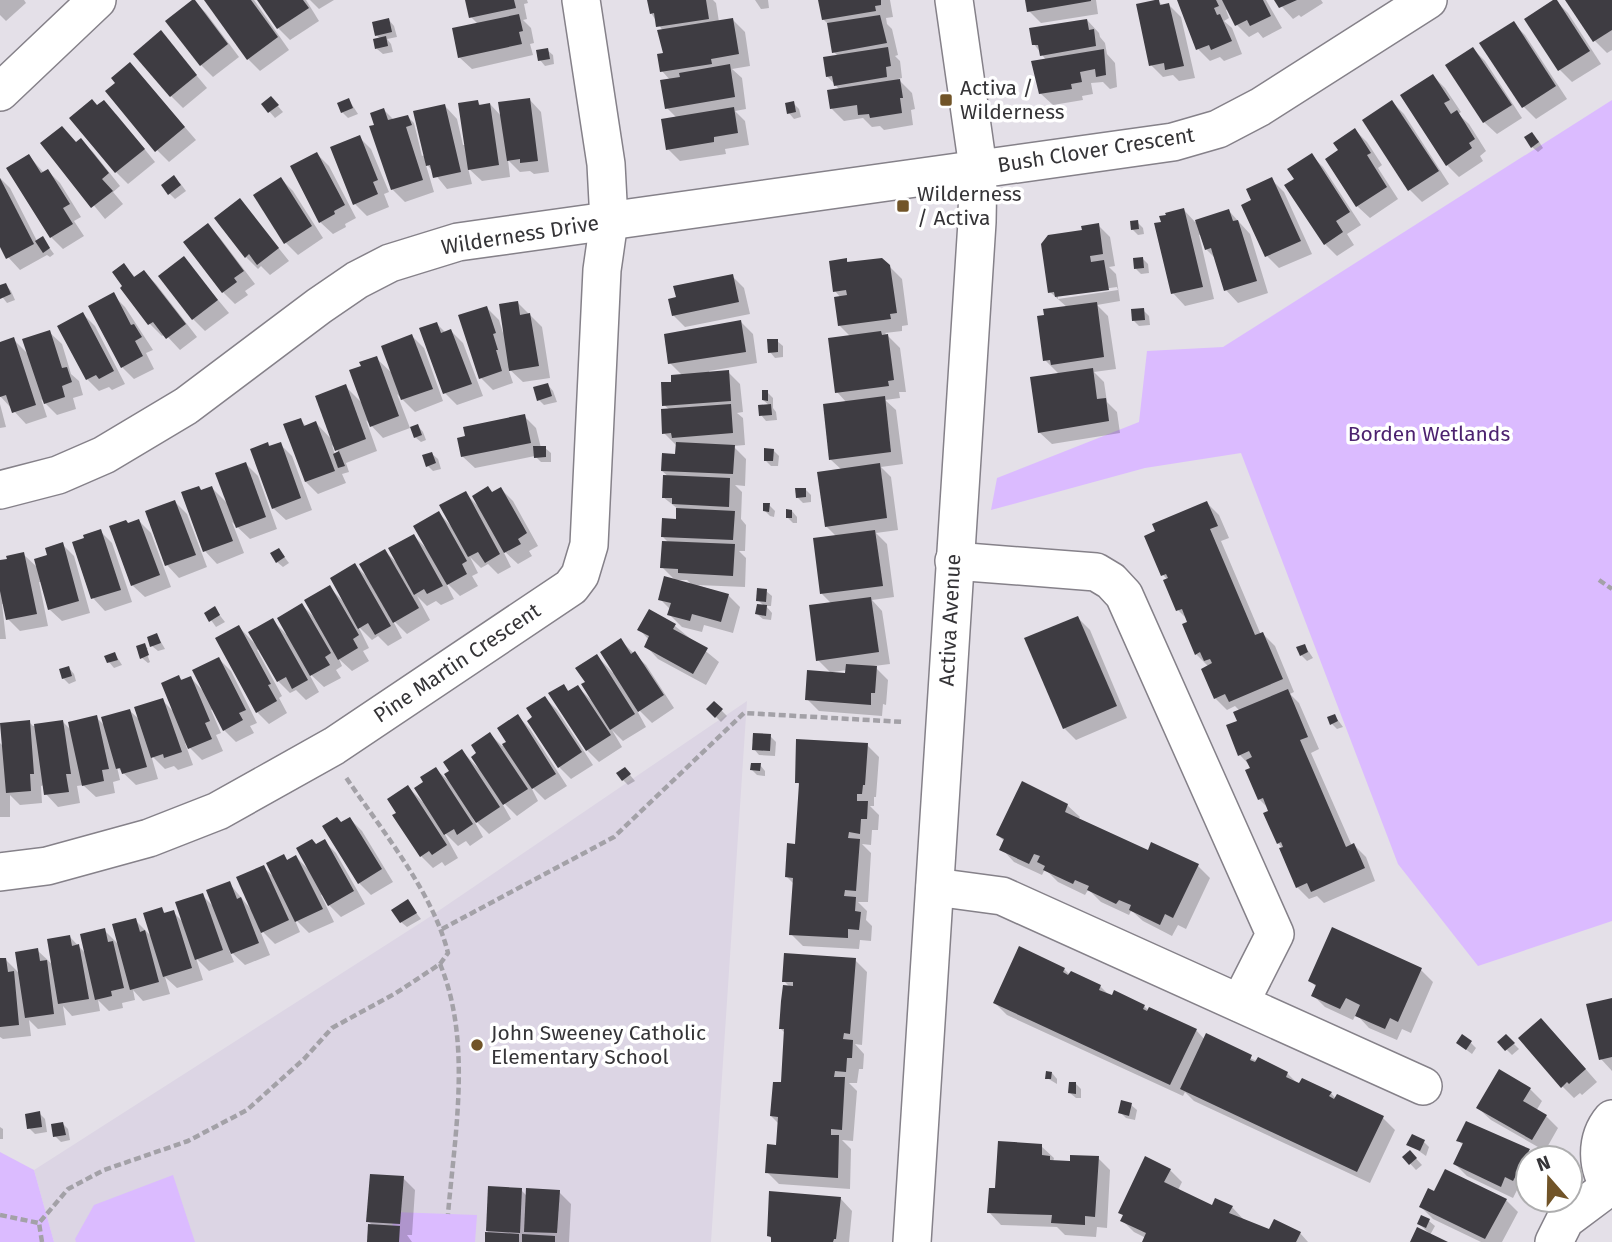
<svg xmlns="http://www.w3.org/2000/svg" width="1612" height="1242" viewBox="0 0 1612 1242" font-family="'Fira Sans',sans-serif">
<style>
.built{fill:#dcd5e4}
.green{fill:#dbbbff}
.shadow{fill:#0003;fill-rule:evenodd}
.building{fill:#3e3c42}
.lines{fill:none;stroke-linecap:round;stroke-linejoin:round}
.minor-casing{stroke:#858189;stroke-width:40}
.path{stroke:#a3a1a7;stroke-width:4.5;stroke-dasharray:7 3.5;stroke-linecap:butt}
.minor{stroke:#fff;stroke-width:37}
.poi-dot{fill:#715428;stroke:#fff;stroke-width:2.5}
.labels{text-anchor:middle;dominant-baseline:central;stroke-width:7;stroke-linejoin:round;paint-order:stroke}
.poi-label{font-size:21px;fill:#353437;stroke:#fff;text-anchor:start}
.street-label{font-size:21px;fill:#353437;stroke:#fff}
.park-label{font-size:21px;fill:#4c226f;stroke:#fff}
</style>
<rect width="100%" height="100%" fill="#e4e0e8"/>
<path class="built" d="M747,701L711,1242H54L34,1170L425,920Z"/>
<g class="green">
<path d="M1612,100V921L1478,966L1398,864L1241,453L1145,468L991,510L997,478L1139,422L1147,351L1223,347Z"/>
<path d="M0,1152L34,1170L54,1242H0Z"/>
<path d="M173,1175L195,1242H76L75,1239L94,1205Z"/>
<path d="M393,1212L477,1215L475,1242H392Z"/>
</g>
<g class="shadow">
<path d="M0,0H24L26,3L6,21L0,15Z"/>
<path d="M206,0H254L289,50L260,71L248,59Z"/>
<path d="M259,0H306L319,21L290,40L278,28Z"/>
<path d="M310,0H334L319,9Z"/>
<path d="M467,0H527L528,3L524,4L527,19L523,20L531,28L534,43L530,44L533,55L472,69L459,57L478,24L471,17Z"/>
<path d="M649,0H713L716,3L719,22L733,20L745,32L750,66L732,69L742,78L746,109L735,111L745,121L749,145L725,149L726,154L680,161L668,149L677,118L667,108L671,81L662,71L665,54L663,31L651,13Z"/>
<path d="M755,0H768L769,8L761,9Z"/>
<path d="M820,0H890L893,17L886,18L887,24L892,29L898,55L895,56L900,61L902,78L898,79L912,93L915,109L911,110L913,125L884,130L880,126L872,127L863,118L844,121L832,109L840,90L827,76L839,57L834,52L829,25L823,19Z"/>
<path d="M1027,0H1096L1098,14L1041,23L1029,11Z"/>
<path d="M1179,0H1266L1282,28L1263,38L1258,32L1249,37L1237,25L1229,9L1226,10L1229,18L1224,21L1232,28L1242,54L1224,61L1220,57L1210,61L1198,49Z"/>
<path d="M1276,0H1321L1323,3L1301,17L1299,15L1293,19Z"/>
<path d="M1567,0H1612V50L1607,53L1595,41Z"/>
<path d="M194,1L206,13L239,57L213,77L201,65Z"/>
<path d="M1158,1L1163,6L1169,5L1181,17L1195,78L1179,81L1173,75L1163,77L1151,65Z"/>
<path d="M1556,1L1568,13L1601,64L1572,82L1560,70L1526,19Z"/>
<path d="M389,20L394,26L397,37L387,39L391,44L393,52L383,54L377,49L381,39L376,35Z"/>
<path d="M1087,20L1099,33L1100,37L1105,43L1107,54L1115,63L1117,87L1110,89L1103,82L1091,83L1093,94L1082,96L1083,100L1053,105L1040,93L1046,60L1034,44Z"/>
<path d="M1513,23L1525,35L1567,99L1536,119L1524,107L1482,44Z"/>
<path d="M161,33L207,88L183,108L171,96Z"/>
<path d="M1473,49L1485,61L1522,118L1497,134L1484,122L1448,66Z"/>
<path d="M547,50L553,55L554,64L545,66L540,60Z"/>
<path d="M130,64L196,140L169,162L157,150Z"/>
<path d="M1433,76L1445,88L1461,112L1458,114L1469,124L1486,151L1480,156L1483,161L1459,177L1447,165Z"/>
<path d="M529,99L541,112L549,172L534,174L530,171L520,172L508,160L510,177L482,181L468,168L472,184L447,189L425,162L434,192L405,202L392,189L376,126L384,110L394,120L408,117L414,123L422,156L425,155L445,106L457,119L463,145H466L478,102L481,106L490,104L502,117Z"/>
<path d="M349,100L358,114L348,118L342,112Z"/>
<path d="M1392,102L1404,114L1449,184L1422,202L1410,190Z"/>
<path d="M793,103L799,109L801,117L794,119L789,113Z"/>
<path d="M263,104H276L283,112L275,118Z"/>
<path d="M98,107L116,114L155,162L128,184L116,172Z"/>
<path d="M62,128L77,144L81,140L93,152L120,186L113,192L123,204L105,219L43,143Z"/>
<path d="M1355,130L1367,142L1382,165L1378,168L1398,199L1370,218L1357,206L1340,151Z"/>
<path d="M359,137L371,149L389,192L384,194L389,207L367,216L355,204Z"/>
<path d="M1538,140L1543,148L1538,152L1532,147Z"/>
<path d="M317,154L329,166L356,218L345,224L346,227L333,234L320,222Z"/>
<path d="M1311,155L1323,167L1361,225L1347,234L1354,245L1337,256L1325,244L1296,179Z"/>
<path d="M29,156L44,173L48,171L60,183L81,217L74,221L84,236L63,249L51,237Z"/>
<path d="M0,178L10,188L37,241L42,238L54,254L50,257L47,255L20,270L8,257L0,243Z"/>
<path d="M281,179L293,191L323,238L298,255L286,243Z"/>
<path d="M1272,180L1284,192L1312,254L1279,268L1267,256L1244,206L1254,201Z"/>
<path d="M180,183L186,191L175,199L169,193Z"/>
<path d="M240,200L289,261L270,275L261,266L258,269L246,257Z"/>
<path d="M1184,210L1195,222L1229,211L1250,234L1268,293L1238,303L1226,290L1216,259L1206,249L1202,234L1199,235L1214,299L1185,306L1173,293L1163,223Z"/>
<path d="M1137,222L1143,228L1144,234L1138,235L1132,229Z"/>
<path d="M1098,225L1110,237L1115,266L1109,267L1116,274L1120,301L1097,305L1108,316L1116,369L1094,372L1104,382L1107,402L1117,412L1120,433L1052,444L1039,432L1059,374L1045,360L1068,308L1050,292L1083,232ZM1117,287L1118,290L1058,299V295Z"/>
<path d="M208,226L220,238L255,284L245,291L248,295L235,304L223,292Z"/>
<path d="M183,258L229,313L205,331L193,319Z"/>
<path d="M1143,259L1148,264L1149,273L1141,274L1136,269Z"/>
<path d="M846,260L850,264L889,266L902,279L908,325L902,326V331L885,333L900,348L906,392H899L900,398L885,400L896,410L903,464L881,467L891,477L898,530L876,533L887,544L894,597L872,600L882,611L890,664L874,666L888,680L886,705L883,704L882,716L819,711L807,699L831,673L818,660L832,604L822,594L837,537L826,526L842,470L831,460L847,403L837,392L850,336L839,325L841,298L835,291ZM847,670V675L833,674V672Z"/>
<path d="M124,266L136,278L144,272L156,284L197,337L180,350L165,334L162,336L150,324Z"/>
<path d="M732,276L744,288L750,314L685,327L673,315Z"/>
<path d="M6,285L11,291L15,300L7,303L0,294V287Z"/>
<path d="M113,295L125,307L153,350L146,353L154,369L134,379L122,367Z"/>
<path d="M518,303L542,327L550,378L523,382L508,368L513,383L493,390L481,378L487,308L499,320L503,333Z"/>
<path d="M1143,310L1149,316L1150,325L1139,326L1134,321Z"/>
<path d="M83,314L95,326L125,384L112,390L109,387L99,391L87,379L59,327Z"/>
<path d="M741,322L753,334L757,363L709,371L710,374L728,372L740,384L743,412L737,413L743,418L745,445L733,446L746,459L745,486L735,485L742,492L741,519L746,525L745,551H739L746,558L745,587L697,585L728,595L740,607L733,633L704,625L702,632L682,627L669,614L671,610L660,599L693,586L687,580H675L662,567L669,543L663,537L678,521V509L663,497L669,477L662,471L677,455V446L664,433L670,410L664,405L673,383L683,376L670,363Z"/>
<path d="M437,324L446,333L451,331L463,343L483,396L457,405L445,393Z"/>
<path d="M49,332L62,344L71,374L79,381L83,395L73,398L76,409L57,415L41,399L47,417L26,424L0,396V343L13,339L29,355Z"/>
<path d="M412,336L424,348L443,401L415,412L397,394L410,428L383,438L366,420L377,451L346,463L349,472L342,474L346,483L318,494L306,482L300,420L307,427L316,423L333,441L345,386L363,404V367L376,358L394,375ZM332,445L340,453L335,455Z"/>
<path d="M777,341L783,346V357L775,358L770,352Z"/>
<path d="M548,385L553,391L557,402L544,405L539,400Z"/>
<path d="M767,392L773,398V408L776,412L777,420L766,421L761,415L770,406L763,400Z"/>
<path d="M0,404L6,427L0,428Z"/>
<path d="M524,416L536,428L541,448H545L551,453V462H541L535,456L475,468L462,456Z"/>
<path d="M418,426L423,432L426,440L421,442L415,437Z"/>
<path d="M268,444L271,447L280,444L292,456L312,510L286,520L273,508Z"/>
<path d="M773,450L779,456L778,466H771L765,460Z"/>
<path d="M432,454L438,459L441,469L433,471L428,466Z"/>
<path d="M246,464L258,476L277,529L250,539L232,522L244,553L217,564L205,551L183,494L199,488L202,491L212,488L229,505Z"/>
<path d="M501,489L513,501L538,546L529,551L532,556L518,564L502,549L511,567L498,574L488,564L481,568L470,557L478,573L472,576L478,586L460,596L445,581L454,599L441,605L436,601L427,606L417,596L430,620L407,634L392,619L402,638L388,646L378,636L372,640L358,626L369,648L363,651L369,661L352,671L339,659L342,666L336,670L341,678L324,687L308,672L319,692L306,700L296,690L290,693L278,681L260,648L257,650L282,696L279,698L287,713L269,724L257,712L239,627L256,645L272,620L286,634L302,605L316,619L330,588L344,602L355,565L369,579L385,551L397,563L414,536L428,550L439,513L451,526L465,493L479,507Z"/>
<path d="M805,489L811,495V502L803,503L797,497Z"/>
<path d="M175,502L187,514L207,567L179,578L167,565Z"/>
<path d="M1207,503L1219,515L1229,538L1221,541L1261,635L1263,634L1275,646L1294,692L1290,694L1299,703L1319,749L1311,753L1352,846L1354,845L1366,857L1375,881L1324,903L1317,896L1309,899L1297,887L1283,849L1278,843L1266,814L1271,812L1269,809L1259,799L1252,768L1240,755V711L1235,706L1227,710L1215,698L1209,667L1196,654L1189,621L1178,610L1168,580L1163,575Z"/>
<path d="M769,505L775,511L774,517L770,516L765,511Z"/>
<path d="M792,511L797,517V523H793L787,517Z"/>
<path d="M139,521L151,533L171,587L145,597L132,585L129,525Z"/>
<path d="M100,531L112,543L132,602L105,611L93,598L74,543Z"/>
<path d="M62,544L74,556L90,613L62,621L49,609L42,582H39L48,626L20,631L8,619L4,604H2L6,639H0V562L23,554L38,568Z"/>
<path d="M279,550L289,563L283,567L277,562Z"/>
<path d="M766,591L772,596L771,606H766L772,613L771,620L763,619L757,614L765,607L758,600Z"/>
<path d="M214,608L225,622L216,627L206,613Z"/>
<path d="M1078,618L1090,630L1127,718L1076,740L1064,728Z"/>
<path d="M675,626L719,662L706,685L658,659L646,646L649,640L639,629Z"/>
<path d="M157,635L165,649L158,651L152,646Z"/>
<path d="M620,640L646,665L674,708L652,723L634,705L646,727L623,741L612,730L622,747L599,762L587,750L563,686L570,692L578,687L591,700L587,683L597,656L613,673Z"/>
<path d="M144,645L148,649H145L150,662L148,663L142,658Z"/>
<path d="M1305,646L1313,658L1307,661L1301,655Z"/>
<path d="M115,654L122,665L114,668L109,662Z"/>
<path d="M219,659L231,671L257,723L250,726L254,733L236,742L224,730L214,709L211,710L221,733L216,735L223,751L202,760L185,743L193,765L178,770L174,766L165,769L151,755L158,779L136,785L117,767L120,780L113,782L115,793L96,797L83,785L77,786L80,803L58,807L46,794L44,785L41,786L42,803L20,805L10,795V817H0V743L4,747L29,722L33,726L63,722L72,731L96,717L106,727L130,711L141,721L162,700L175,713L179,677L183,681L191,678L204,692Z"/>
<path d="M69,668L74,674L76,681L69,684L63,678Z"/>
<path d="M545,698L557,710L593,765L571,779L559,767L529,721Z"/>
<path d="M714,703L727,716L721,722L708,709Z"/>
<path d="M518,716L530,729L567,786L545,800L530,785L538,801L517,816L499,798L511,819L489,834L472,817L483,837L470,846L466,841L458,846L443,831L458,858L445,866L442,862L433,868L421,856L408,787L423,802L425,783L436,770L452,783V771L462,751L479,769L490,734L502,746L509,742Z"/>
<path d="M1335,716L1343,727L1337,729L1332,724Z"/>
<path d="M770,736L776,742L775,756L759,755L754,749Z"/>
<path d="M867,745L879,757L876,797H874V806H870L879,815L878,830H872L871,845L862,844L871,853L868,902H858L867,911L866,920L872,926L871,941L860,940L859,949L803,946L791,934L794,884L787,877L797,846L801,786L797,782Z"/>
<path d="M760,765L765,771V776L757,775L752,770Z"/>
<path d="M625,769L635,781L628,785L623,780Z"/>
<path d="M1067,805L1080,817L1078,820L1148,852L1198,866L1210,878L1186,929L1178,925L1172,936L1143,921L1133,912L1131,911L1129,915L1101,902L1090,891L1088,890L1085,895L1058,882L1045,869L1042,875L1014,862L1002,849L1005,842L998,835Z"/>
<path d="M350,819L362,831L393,882L371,895L359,883L341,824Z"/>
<path d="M324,841L336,853L365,904L341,917L329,905L323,894L321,895L334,922L309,933L294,918L300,932L275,944L259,928L270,955L245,965L229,950L234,962L209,971L196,958L203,980L177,988L165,977L170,994L143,1001L133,990L135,1000L122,1003L123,1008L109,1011L98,1000L100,1011L72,1016L63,1006L66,1025L38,1029L29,1020L31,1036L3,1039L0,1037V960H6L20,974L37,950L54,966L70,937L86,954L104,930L120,946L135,920L152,937L161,909L166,914L173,912L184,923L202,895L214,907L229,883L254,913L263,867L275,878L284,856L288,861L296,857L310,871L317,845Z"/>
<path d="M408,902L421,919L407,927L401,922Z"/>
<path d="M855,960L867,972L862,1045L855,1044L864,1054L863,1069H859L857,1083H849L857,1091L853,1141L842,1140L851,1149L850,1189L779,1184L767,1172L778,1147L779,1124L771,1116L782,1084L786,1034L780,1028L791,988L784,981Z"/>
<path d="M1064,969L1070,975L1100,986L1112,998L1144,1006L1149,1011L1196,1030L1205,1040L1287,1073L1300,1086L1331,1093L1336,1099L1383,1118L1395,1130L1370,1183L1194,1101L1185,1092L1183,1096L1007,1015L995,1003Z"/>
<path d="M1421,970L1433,982L1411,1033L1402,1029L1397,1040L1369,1028L1356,1014L1353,1020L1325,1007L1313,995L1317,988L1310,980Z"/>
<path d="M1612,1000V1071L1601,1059Z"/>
<path d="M1553,1032L1597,1082L1582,1095L1580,1093L1574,1098L1562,1086Z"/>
<path d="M1506,1036L1519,1049L1512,1055L1499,1042Z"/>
<path d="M1471,1043L1476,1048L1472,1054L1464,1048Z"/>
<path d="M1052,1073L1057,1079V1084L1047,1078Z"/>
<path d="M1076,1084L1081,1089V1098H1076L1070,1093Z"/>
<path d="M1530,1089L1542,1101L1536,1111L1546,1116L1558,1128L1545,1151L1491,1120L1478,1108Z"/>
<path d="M1131,1105L1137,1110L1135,1120L1126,1118L1120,1112Z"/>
<path d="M39,1113L45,1119L47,1132L35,1134L29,1128Z"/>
<path d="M1466,1123L1529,1151L1536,1158H1528V1189L1526,1192L1518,1188L1513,1198L1467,1176L1455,1164L1464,1146L1458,1140Z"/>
<path d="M63,1124L68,1129L70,1140L61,1142L55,1136Z"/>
<path d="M0,1127L3,1129V1139H0Z"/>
<path d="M1424,1142L1429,1147L1426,1156L1409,1144Z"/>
<path d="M1041,1146L1054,1158L1053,1162L1072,1163L1098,1158L1110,1170L1107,1228L1097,1227L1096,1237L1065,1235L1057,1227L1001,1225L989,1212L997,1190Z"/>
<path d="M1410,1152L1422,1165L1416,1170L1404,1157Z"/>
<path d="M1170,1170L1182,1182L1178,1190L1213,1207H1232L1244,1220L1270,1232L1300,1233L1308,1242H1145L1146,1238L1134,1232L1122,1220L1124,1216L1120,1212Z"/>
<path d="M403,1178L415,1190L412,1235H407L412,1242H369L373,1226L368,1221Z"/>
<path d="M490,1188L521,1190L527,1196L559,1192L571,1204L569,1242H487Z"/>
<path d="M840,1198L852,1211L849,1242H773L769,1235Z"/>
<path d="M1506,1200L1518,1212L1502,1242H1481L1433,1219L1421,1207Z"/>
<path d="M1429,1221L1435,1226L1430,1235L1444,1242H1412L1430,1234L1419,1224Z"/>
</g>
<g class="building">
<path d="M192,0H195L228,44L200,66L165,21Z"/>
<path d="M204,0H251L278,37L247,60Z"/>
<path d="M257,0H303L309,8L277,29Z"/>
<path d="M465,0H514L516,8L469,18Z"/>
<path d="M647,0H706L709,19L656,27L654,13L650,14Z"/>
<path d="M818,0H881V5L875,6L876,11L822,20Z"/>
<path d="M1025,0H1091V1L1027,12Z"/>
<path d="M1155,0H1159L1160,5L1169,3L1184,66L1165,70L1164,63L1149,66L1136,4Z"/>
<path d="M1177,0H1216L1219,6L1214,8L1217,15L1220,14L1232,41L1211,50L1209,45L1196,50Z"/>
<path d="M1222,0H1263L1271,16L1250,26L1247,20L1235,26Z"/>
<path d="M1274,0H1297L1279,8Z"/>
<path d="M1553,0H1557L1590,51L1558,71L1524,19Z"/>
<path d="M1565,0H1612V30L1593,42Z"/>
<path d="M519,14L523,31L519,32L522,44L458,58L452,28Z"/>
<path d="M880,15L887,43L832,53L827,23Z"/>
<path d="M389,18L392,32L375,36L372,22Z"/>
<path d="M733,18L739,54L711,59L712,64L660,72L657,54L663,53L657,30Z"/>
<path d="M1087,19L1089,30L1094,29L1096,46L1040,56L1038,45H1032L1029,28Z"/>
<path d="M1514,21L1556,86L1522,108L1479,43Z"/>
<path d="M161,30L197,75L170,97L133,54Z"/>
<path d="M386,36L388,46L375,49L373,39Z"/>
<path d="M888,47L891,66L886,67L887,77L834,86L832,76L826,77L823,57Z"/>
<path d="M1473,47L1512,105L1483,123L1445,65Z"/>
<path d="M548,48L550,59L538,61L536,50Z"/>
<path d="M1104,49L1106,75L1096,77L1095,69L1080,72L1082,82L1071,84L1072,89L1039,94L1031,61Z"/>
<path d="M130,62L185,127L155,152L105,91L115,83L111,78Z"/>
<path d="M730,64L735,97L665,109L660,80L680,77L679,73Z"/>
<path d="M1433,74L1450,100L1444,103L1451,114L1457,110L1475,139L1469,143L1472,148L1446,166L1400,95Z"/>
<path d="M900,79L903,98H900L902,113L870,118L869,114L858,115L857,105L830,109L827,90Z"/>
<path d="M271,96L279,105L268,113L261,104Z"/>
<path d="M349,98L353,108L341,113L337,103Z"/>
<path d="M530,98L538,161L520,163V159L507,161L498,102Z"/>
<path d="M92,99L97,105L104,100L145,149L115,173L69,118Z"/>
<path d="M478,100L479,105L490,103L499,165L468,170L458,103Z"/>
<path d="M1392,100L1439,171L1408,191L1362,120Z"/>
<path d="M794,101L796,112L787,114L785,103Z"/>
<path d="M445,104L461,172L433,178L430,165L426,166L413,111Z"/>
<path d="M734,107L738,133L714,137V142L666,150L661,119Z"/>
<path d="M384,108L388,120L408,115L412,125L406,127L423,180L391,190L369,126L374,125L370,113Z"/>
<path d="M62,126L76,142L81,138L109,173L102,179L113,191L91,208L40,143Z"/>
<path d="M1355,128L1371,153L1367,155L1387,187L1356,207L1325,159L1338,150L1333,143Z"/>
<path d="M1532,132L1539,142L1531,148L1524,137Z"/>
<path d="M360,135L378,180L373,182L378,194L353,205L330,147Z"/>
<path d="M317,152L345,205L334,211L335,214L319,223L290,166Z"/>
<path d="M1312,153L1350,212L1336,221L1343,232L1324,245L1284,185L1294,179L1287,169Z"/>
<path d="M29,154L41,173L48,169L70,204L63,208L73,224L50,238L6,168Z"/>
<path d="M174,175L181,185L168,195L161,185Z"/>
<path d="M281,177L312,226L284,244L253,195Z"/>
<path d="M1272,177L1301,241L1265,257L1241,205L1251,200L1246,189Z"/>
<path d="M0,178L34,244L6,259L0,247Z"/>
<path d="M240,198L279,248L257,265L249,254L245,258L214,218Z"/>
<path d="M1184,208L1203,287L1171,294L1154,223L1161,222L1159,216L1166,215L1165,213Z"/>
<path d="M1229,209L1233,221L1238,220L1257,281L1224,291L1211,248L1205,250L1195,220Z"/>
<path d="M1138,220L1139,229L1131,230L1130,221Z"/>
<path d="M208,223L244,271L234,278L237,282L222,293L183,242Z"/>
<path d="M1099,223L1103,254L1090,256L1091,262L1104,260L1109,290L1055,297L1054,292L1048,293L1041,244L1048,235L1082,230L1081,226Z"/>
<path d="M43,236L50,248L43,253L35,241Z"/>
<path d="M184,256L218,300L192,320L158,276Z"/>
<path d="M1143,257L1144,268L1134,269L1133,258Z"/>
<path d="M847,258V262L882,258L890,265L897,313L890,314L891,319L838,326L834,297L847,295L846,290L833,292L829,261Z"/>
<path d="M124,263L134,277L144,270L186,324L166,339L153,322L148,325L120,288L122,286L112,272Z"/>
<path d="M733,274L739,302L672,316L668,299L676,297L673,286Z"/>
<path d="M6,283L11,294L0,299V285Z"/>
<path d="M114,292L131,325L134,324L142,337L135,341L143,356L121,368L88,306Z"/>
<path d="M518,301L520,315L530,313L539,366L509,371L499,304Z"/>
<path d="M1097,302L1104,357L1051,365L1050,360L1043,361L1037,316L1044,315L1043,309Z"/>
<path d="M487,306L496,333L493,334L498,350H496L502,371L479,379L458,315Z"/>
<path d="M1144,308L1145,320L1132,321L1131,309Z"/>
<path d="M83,312L114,371L99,379L96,375L86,380L57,326Z"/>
<path d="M741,320L746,352L668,364L664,334Z"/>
<path d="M437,322L441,333L451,329L472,384L443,394L419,328Z"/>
<path d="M50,330L62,368L67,367L72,382L62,386L65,397L44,404L22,339Z"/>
<path d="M881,331L882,335L888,334L894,380L888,381L889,386L835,393L828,338Z"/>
<path d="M412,334L433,389L401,400L381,346Z"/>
<path d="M14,337L36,405L12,413L6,395L0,397V342Z"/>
<path d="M767,339H778V352L768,353Z"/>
<path d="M377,356L399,416L370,427L349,370L361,366L359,362Z"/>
<path d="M1093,368L1097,399L1106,398L1109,421L1038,433L1030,377Z"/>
<path d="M729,370L731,401L662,406L661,382H671V375Z"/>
<path d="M548,383L552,396L537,401L533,387Z"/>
<path d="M346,384L366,439L335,451L315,396Z"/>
<path d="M762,390H768V401L762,400Z"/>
<path d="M885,396L891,452L829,460L823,404Z"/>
<path d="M731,404L733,433L672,438L671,433L662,434L661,409Z"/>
<path d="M771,404L772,415L759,416L758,405Z"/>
<path d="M525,414L531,443L461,457L457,438L465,436L463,427Z"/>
<path d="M301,418L304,426L316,421L335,471L305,482L283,424Z"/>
<path d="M418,424L422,435L414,438L410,427Z"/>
<path d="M268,442L269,446L281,442L301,498L272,509L250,449Z"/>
<path d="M676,442L735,445L733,474L661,471L662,453L675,454Z"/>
<path d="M533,446H546V457L534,458Z"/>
<path d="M764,448L774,449L773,461H764Z"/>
<path d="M339,451L345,466L338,468L333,454Z"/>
<path d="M432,452L436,463L426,467L422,455Z"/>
<path d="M246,462L266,517L236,528L215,473Z"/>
<path d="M880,463L887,518L825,527L817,472Z"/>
<path d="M663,475L730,478L729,507L672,504V498H662Z"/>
<path d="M199,486L201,490L212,486L233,541L203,552L181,492Z"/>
<path d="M488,486L492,492L501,487L527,533L518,539L521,544L504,553L472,496Z"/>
<path d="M795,488H806V497L796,498Z"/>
<path d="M466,491L500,554L485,563L478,552L468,557L439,505Z"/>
<path d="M175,500L196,555L165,566L145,511Z"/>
<path d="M1207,501L1218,526L1210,529L1255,635L1263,632L1283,679L1229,702L1225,694L1214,699L1201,669L1212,663L1210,659L1204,661L1200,652L1195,655L1182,624L1187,622L1182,609L1176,611L1163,580L1168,578L1166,574L1161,576L1144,536L1155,531L1152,524Z"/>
<path d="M763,503H770L769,512L763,511Z"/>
<path d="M676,508L735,511L733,540L661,537L662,518L676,519Z"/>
<path d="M786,509L792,510V518H786Z"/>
<path d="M439,511L467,561L462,564L467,574L447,585L413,526Z"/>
<path d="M139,519L160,575L131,586L109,526L126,520L128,523Z"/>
<path d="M101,529L121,590L91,599L72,542L84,538L83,535Z"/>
<path d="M875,530L883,586L820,594L813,538Z"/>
<path d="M414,534L443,586L427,594L424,589L414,595L388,548Z"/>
<path d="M662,541L735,544L733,576L678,573V569L660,568Z"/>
<path d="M63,542L79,601L48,610L34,559L47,555L45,548Z"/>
<path d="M279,548L285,557L276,563L270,553Z"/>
<path d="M385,549L419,608L393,623L359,564Z"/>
<path d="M24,552L37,614L6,620L0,591V560L7,559L6,556Z"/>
<path d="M355,563L391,626L375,635L368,623L358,629L330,578Z"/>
<path d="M664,576L729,594L721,622L692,614L690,621L667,615L671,603L658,600Z"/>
<path d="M330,585L359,635L353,639L358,648L338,660L304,600Z"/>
<path d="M757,588L767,589L766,602L756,601Z"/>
<path d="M871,597L879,652L816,661L809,605Z"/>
<path d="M302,603L331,653L325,657L330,665L310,676L277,618Z"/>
<path d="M757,604L767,605L766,616L755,614Z"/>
<path d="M215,606L220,615L209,622L204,613Z"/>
<path d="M649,609L676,624L673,629L708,648L693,674L644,647L649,636L637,630Z"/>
<path d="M1078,616L1117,706L1063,729L1024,638Z"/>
<path d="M273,618L308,680L292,689L286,677L277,682L248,632Z"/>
<path d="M239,625L271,684L268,685L277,701L256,713L215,638Z"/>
<path d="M157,633L161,643L150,647L147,637Z"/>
<path d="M621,638L631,654L635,651L664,695L638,712L600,652Z"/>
<path d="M145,643L149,655L140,659L136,646Z"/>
<path d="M1305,644L1308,652L1300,656L1296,647Z"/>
<path d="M115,652L118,660L107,663L104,656Z"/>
<path d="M597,654L635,714L610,730L581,684L585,682L575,668Z"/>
<path d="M219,657L246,710L239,713L243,720L223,731L192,670Z"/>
<path d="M846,664L877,666L875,693H871V705L805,700L807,670L845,673Z"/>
<path d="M69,666L72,676L62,679L59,669Z"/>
<path d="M179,675L181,680L191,676L210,721L205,723L212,739L188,749L161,683Z"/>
<path d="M564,684L568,691L578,685L611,735L586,751L548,693Z"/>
<path d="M1288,689L1308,737L1300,740L1346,847L1354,843L1365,868L1311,892L1307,883L1296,888L1279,848L1283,847L1281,842L1277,844L1263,813L1268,811L1263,798L1258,800L1245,770L1250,768L1246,760L1252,757L1249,751L1238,756L1226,725L1237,721L1233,712Z"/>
<path d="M545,696L582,752L558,768L527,721L532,717L526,708Z"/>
<path d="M163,698L182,752L164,758L163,754L151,758L134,707Z"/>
<path d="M714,701L723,709L715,718L706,709Z"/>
<path d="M130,709L147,767L122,774L120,768L116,769L101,717Z"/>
<path d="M518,714L556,774L532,789L502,744L506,742L497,728Z"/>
<path d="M1335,714L1338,721L1330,725L1327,717Z"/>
<path d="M97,715L109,769L102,770L104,781L82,786L68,722Z"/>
<path d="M30,720L34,774H30L31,791L6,793L0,723Z"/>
<path d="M63,720L71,774H66L69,792L44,795L34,724Z"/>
<path d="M490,732L528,789L503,805L471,757L476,753L471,745Z"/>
<path d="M753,733L771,734L770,751L752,750Z"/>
<path d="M796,739L868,743L865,785H863L862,794H857V801H868L867,819H861L860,834L849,832L848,838L860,839L856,891L845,890L844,896L856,897L855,911L861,912L859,930L848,929V938L789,935L793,878L785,877L787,843L795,844L799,783H795Z"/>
<path d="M462,749L500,807L476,823L444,774L449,771L443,762Z"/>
<path d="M751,763H761L760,771L750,770Z"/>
<path d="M436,767L473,824L457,835L454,829L444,835L414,788L423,782L420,777Z"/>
<path d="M625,767L631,774L622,781L616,773Z"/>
<path d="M1022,781L1068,804L1065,812L1148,850L1151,842L1199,864L1173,918L1165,914L1160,925L1129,910L1131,905L1119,900L1116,904L1087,890L1089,886L1075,880L1073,884L1043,870L1045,866L1037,862L1040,856L1034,854L1029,864L999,850L1004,839L996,835Z"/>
<path d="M408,785L447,845L432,855L429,851L420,857L392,815L396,813L387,799Z"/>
<path d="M337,817L341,822L350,817L382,869L358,884L322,826Z"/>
<path d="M312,839L316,844L325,839L354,891L328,906L296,848Z"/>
<path d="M284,854L287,860L296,855L323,909L295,922L266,863Z"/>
<path d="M264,865L289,920L261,933L236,877Z"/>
<path d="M230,881L237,899L241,897L259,943L231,954L206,890Z"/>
<path d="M203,893L223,950L195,960L175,902Z"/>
<path d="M408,899L417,913L400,923L391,910Z"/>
<path d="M162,907L164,913L174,910L192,968L163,977L143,913Z"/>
<path d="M136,918L140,932L145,930L159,982L130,990L112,924Z"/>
<path d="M1332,927L1422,968L1398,1022L1390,1018L1385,1029L1355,1016L1360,1005L1346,998L1340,1009L1311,996L1316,985L1308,981Z"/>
<path d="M105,928L108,942L113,941L124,988L111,991L112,996L95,1000L80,934Z"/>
<path d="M70,935L72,946L79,944L89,999L58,1004L47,939Z"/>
<path d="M1019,946L1065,968L1063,972L1068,975L1071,971L1101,985L1099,990L1112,995L1114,990L1145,1005L1143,1009L1147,1011L1149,1007L1197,1029L1170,1085L993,1003Z"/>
<path d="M38,948L40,961L47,960L54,1014L25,1018L15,952Z"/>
<path d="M784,953L856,958L850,1034L844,1033L843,1039L853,1040L852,1058H847L846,1072L835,1071L834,1077H845L842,1130L831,1129V1135H839L838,1178L765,1173L767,1144L776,1145L778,1117L770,1116L773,1082H781L784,1029H779L781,1001L783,985L793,986V982H782Z"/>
<path d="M0,958H6L8,972L14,971L19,1025L0,1027Z"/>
<path d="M1612,998V1057L1599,1060L1586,1004Z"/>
<path d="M1541,1018L1586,1069L1569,1084L1567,1082L1561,1088L1518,1038Z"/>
<path d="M1206,1033L1252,1055L1250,1060L1255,1062L1258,1057L1288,1072L1286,1077L1299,1083L1302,1078L1332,1092L1329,1096L1334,1099L1337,1094L1384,1116L1357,1172L1180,1089Z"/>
<path d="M1462,1034L1472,1041L1466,1050L1456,1043Z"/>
<path d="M1506,1034L1515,1043L1505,1051L1497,1042Z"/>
<path d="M1499,1069L1531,1088L1523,1101L1547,1115L1532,1140L1476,1108Z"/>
<path d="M1046,1071L1052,1072L1051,1079H1045Z"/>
<path d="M1069,1082H1076V1094L1068,1093Z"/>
<path d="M1121,1100L1132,1103L1129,1116L1118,1113Z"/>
<path d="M40,1111L42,1127L27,1129L25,1114Z"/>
<path d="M1466,1121L1530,1149L1513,1181L1505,1177L1501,1187L1453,1164L1463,1143L1456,1141Z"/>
<path d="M63,1122L66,1135L53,1137L51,1124Z"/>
<path d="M1412,1134L1425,1140L1420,1151L1406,1145Z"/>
<path d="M998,1141L1042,1144V1155L1050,1156V1160L1070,1161V1155L1099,1156L1095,1217L1085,1216V1225L1051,1223L1052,1215L987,1213L989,1188H995Z"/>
<path d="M1410,1150L1417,1158L1409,1165L1402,1157Z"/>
<path d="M1145,1156L1171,1169L1164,1182L1212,1205L1215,1198L1233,1206L1229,1213L1269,1229L1274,1219L1301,1232L1296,1242H1142L1146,1233L1120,1221L1123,1215L1118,1213Z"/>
<path d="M1445,1169L1507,1199L1485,1239L1419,1207L1428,1188L1434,1191Z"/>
<path d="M370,1174L404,1176L400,1224L366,1222Z"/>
<path d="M488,1186L522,1188L520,1233L486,1231Z"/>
<path d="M526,1188L560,1190L557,1233L524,1232Z"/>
<path d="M769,1191L841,1197L836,1239H834L833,1242H771V1237L767,1236Z"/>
<path d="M1421,1215L1430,1219L1426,1228L1417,1224Z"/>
<path d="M368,1224L400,1226L399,1242H367Z"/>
<path d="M1417,1227L1448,1242H1410Z"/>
<path d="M485,1232L519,1234V1242H485Z"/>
<path d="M522,1234L555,1236V1242H522Z"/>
</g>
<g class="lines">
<g class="minor-casing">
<g id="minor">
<path d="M0,92L97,0"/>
<path d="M0,490L58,475L104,455L186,406L319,306L357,280L390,263L458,242L1173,142L1218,129L1260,107L1428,0"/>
<path d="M954,561L1096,572L1111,581L1124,595L1275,934L1240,1003"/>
<path d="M0,872L47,866L149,838L218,811L334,746L571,587L580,575L589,545L602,270L609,221L606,164L581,0"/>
<path d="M935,887L1002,896L1423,1086"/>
<path d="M1612,1119C1595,1139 1596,1169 1612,1189"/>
<path d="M912,1242L977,222L978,168L954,0"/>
<path d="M1554,1242L1565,1220L1609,1187"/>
</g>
</g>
<g class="path">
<path d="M1599,580L1612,589"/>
<path d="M442,929L614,837L744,713L904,722"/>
<path d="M440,964C472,1041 455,1133 448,1214"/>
<path d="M0,1215L39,1223"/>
<path d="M42,1242L39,1223L68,1189L104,1170L188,1141L247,1110L304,1059L332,1028L396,993L440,964L448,953C433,892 380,828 345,776"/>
</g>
<use href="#minor" class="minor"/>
</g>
<g class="poi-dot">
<rect x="939" y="93" width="14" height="14" rx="3.5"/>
<rect x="896" y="199" width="14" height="14" rx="3.5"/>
<circle cx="477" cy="1045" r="7"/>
</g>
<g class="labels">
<g class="poi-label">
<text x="960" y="88">Activa /<tspan x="960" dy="24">Wilderness</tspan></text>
<text x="917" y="194">Wilderness<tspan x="917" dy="24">/ Activa</tspan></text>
<text x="491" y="1033">John Sweeney Catholic<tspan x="491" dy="24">Elementary School</tspan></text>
</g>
<g class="street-label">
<text transform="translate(1096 150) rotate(-9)">Bush Clover Crescent</text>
<text transform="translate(520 235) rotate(-9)">Wilderness Drive</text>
<text transform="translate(950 620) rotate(-87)">Activa Avenue</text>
<text transform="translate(457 663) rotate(-34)">Pine Martin Crescent</text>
</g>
<g class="park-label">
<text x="1429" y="434">Borden Wetlands</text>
</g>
</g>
<g transform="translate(1549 1179) rotate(340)"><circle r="33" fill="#ffffff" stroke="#aeaeaf" stroke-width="2"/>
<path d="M0-5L12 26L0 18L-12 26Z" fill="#715428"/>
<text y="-10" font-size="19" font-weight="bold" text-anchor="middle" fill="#353437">N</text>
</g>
</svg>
